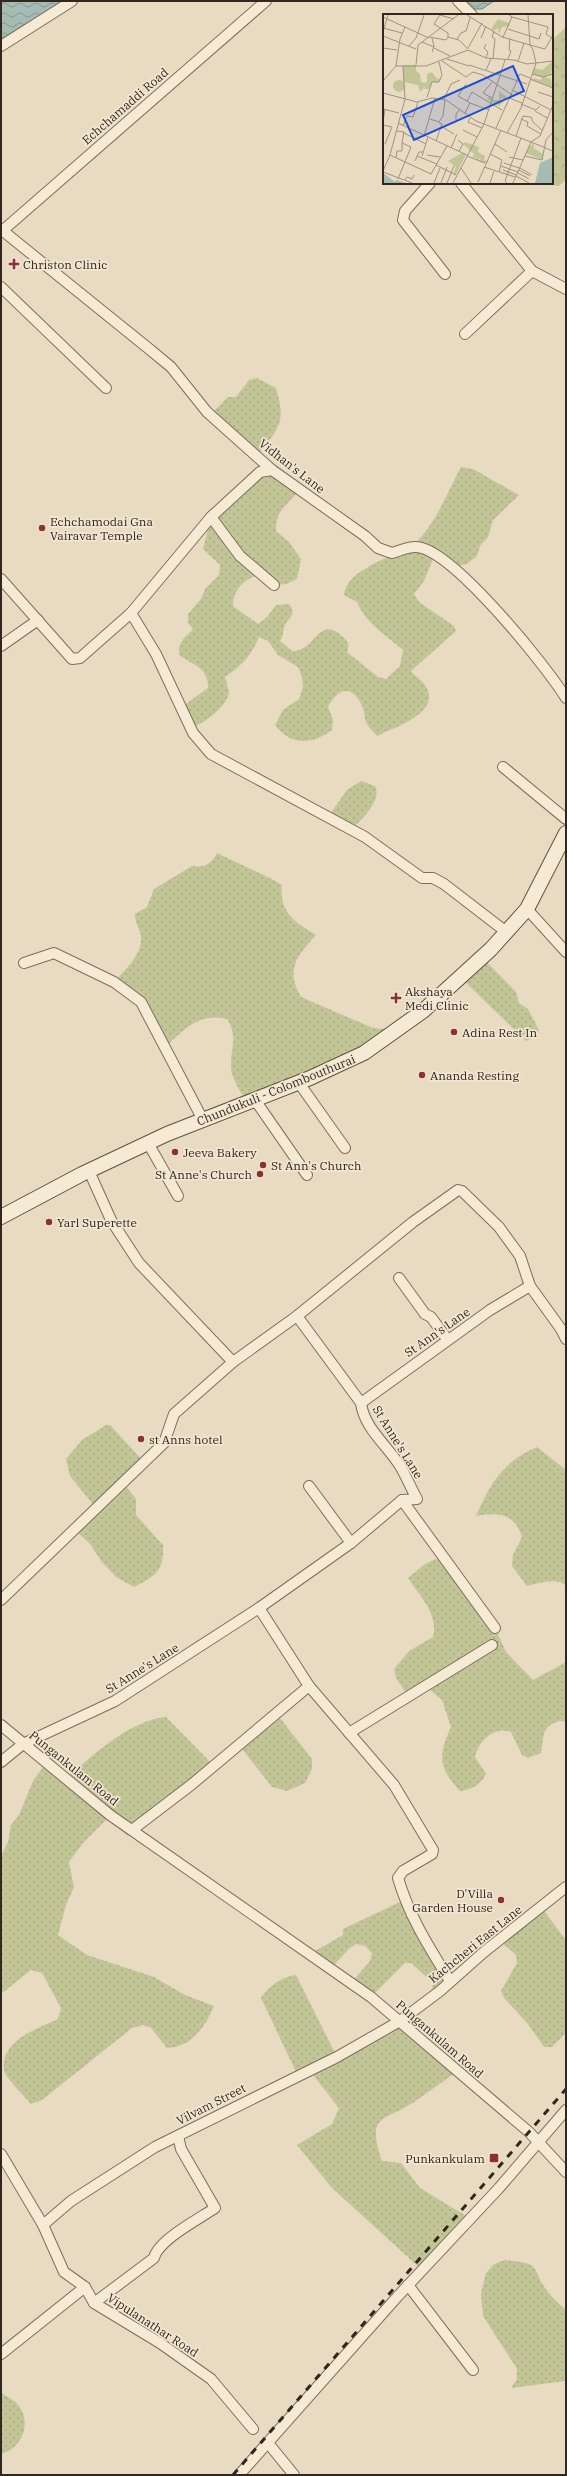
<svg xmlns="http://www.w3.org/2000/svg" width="567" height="2476" viewBox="0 0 567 2476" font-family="'IBM Plex Serif',serif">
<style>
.grass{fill:url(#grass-dots)}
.park{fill:url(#park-crowns)}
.water{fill:url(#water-waves);stroke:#6c8980}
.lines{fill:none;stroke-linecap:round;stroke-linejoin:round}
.street-casing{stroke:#816d5b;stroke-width:12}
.secondary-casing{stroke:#634f3e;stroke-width:16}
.street{stroke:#f5ead4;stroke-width:10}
.secondary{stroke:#f5ead4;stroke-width:14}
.rail{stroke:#32271e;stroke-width:3;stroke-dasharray:7 7;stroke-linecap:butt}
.poi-dot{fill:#8a3136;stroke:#f1e6d1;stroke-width:1.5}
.labels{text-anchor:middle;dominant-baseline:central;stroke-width:3.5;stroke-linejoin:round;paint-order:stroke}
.street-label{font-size:12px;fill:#32271e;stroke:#f1e6d1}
.poi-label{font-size:12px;fill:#32271e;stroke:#f1e6d1;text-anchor:start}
.inset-road{fill:none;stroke:#a09380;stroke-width:1}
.view{fill:#1d4ed8;fill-opacity:0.15;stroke:#1d4ed8;stroke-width:2}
.inset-edge{fill:none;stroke:#32271e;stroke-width:2}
</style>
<defs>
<pattern id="grass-dots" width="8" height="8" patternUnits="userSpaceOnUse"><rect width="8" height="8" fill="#c2c697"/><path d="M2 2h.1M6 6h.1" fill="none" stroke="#a7aa82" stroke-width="1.8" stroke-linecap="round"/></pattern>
<pattern id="park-crowns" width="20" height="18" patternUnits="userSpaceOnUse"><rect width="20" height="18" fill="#c2c697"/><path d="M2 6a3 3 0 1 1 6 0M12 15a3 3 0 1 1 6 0" fill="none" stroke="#a7aa82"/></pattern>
<pattern id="water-waves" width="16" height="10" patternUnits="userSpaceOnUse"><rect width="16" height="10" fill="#a4bcb4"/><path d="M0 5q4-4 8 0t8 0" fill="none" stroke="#869992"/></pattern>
</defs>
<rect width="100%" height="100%" fill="#e9dbc2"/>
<g class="grass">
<path d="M257,378L276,388C287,424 278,428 257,457L210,415L228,397H236L249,380Z"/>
<path d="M461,467L473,469L519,495L493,520L488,537L480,546L477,556L467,564L452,567L435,554L424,581L414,594L419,602L454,626L456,631L411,671C415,676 423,681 426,687C442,713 392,728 377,736C374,732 369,728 367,724C364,719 365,711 362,706C352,684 338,688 328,707L333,720L332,730C312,745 291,746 275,725L283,710L299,699L303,687L302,677L298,667L278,655L268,641L259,637C252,655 241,667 225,677C226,682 229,689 229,693C226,708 204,723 191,728L185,710L186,704L208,688C209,668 193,665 179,655V647L183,639L193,629L188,623V614L201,599L205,589L219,575L220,565L203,549L211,517L260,472L272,470L299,490C287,507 276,508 276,531L289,542L301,559L297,579L286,584L274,585L261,575C245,577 233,590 233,606L258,624L267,617L276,605L289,604C298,615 288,617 284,627C283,632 283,636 280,641L292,651C316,652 318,612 344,638C349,642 349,647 347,652L378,677L386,679L400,666L403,650C386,635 366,624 357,602L344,595C347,569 391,558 410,546C431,535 449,489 461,467Z"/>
<path d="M361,781L375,786C383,801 360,820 351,830L327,818L347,790Z"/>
<path d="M217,853L270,878L282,885C279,912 294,922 316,935C297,956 285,969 301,997L373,1028L396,1030L246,1102C242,1093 231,1078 231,1068C230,1048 239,1038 227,1019C199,1012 184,1030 165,1047L141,1002L114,982C125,970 143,954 141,936C139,927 135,923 135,914L147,907L154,889L192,866C205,868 211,864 217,853Z"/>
<path d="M482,957L516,992L519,1003L528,1009L539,1030L533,1038L526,1041L460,977Z"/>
<path d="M106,1425H110L144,1462L123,1482L136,1499V1515L163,1545C164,1571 156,1576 134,1587L116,1577L101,1561L91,1545L74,1529L96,1508L70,1476L66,1459L82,1440Z"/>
<path d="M537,1447L566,1470V1586C557,1577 538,1583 527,1586L512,1566L513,1555L522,1537C515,1513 498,1512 476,1516C491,1483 502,1462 537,1447Z"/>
<path d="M442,1556L495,1628L506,1652L533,1680L566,1662V1722C562,1720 558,1721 554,1723C540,1730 544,1741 541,1753L528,1758L522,1755L511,1732C494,1725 478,1742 475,1757L486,1774C481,1784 472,1790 460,1791C438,1767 438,1756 451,1727L442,1700L430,1690L408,1696L396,1678L394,1669L409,1651L433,1637C439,1615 420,1596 408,1578L425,1564Z"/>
<path d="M276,1713L312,1759V1769L305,1783L287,1791L272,1787L239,1745Z"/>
<path d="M166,1717L214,1766L128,1836L107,1819L83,1843L69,1862L74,1887L66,1905L58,1935L87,1955L154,1977L185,1995L214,2006C205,2027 192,2047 167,2048L151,2028L143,2025L132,2028L42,2100L31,2104C23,2094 9,2082 4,2071C0,2040 37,2029 58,2019L61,2008L42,1973L31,1970L1,1994V1856L8,1842L11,1825L19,1815L33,1781L44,1766L63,1781C92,1757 127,1721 166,1717Z"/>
<path d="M404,1900L450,1981L433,1995L432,1982L411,1963H405L371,1997L351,1983L370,1961L372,1953L365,1946L356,1944L349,1949L331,1968L310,1954L343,1935V1929Z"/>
<path d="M541,1907L566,1940V2033L552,2047H544L528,2024L504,1998L501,1991L517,1963L516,1955L499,1940Z"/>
<path d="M296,1975L337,2057L400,2021L458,2071C443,2081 429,2092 414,2102C383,2122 366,2114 382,2161L401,2163L420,2188L471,2219L422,2270L332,2188L297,2145L332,2124L339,2108L309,2070L298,2076L261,1998C267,1987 284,1976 296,1975Z"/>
<path d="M505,2260C545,2264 529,2267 548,2292C553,2299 560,2304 566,2310V2381L511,2388L517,2379V2369L483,2316L481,2293L486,2273L494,2264Z"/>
<path d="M1,2393C8,2397 17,2401 21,2409C31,2427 20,2449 1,2454Z"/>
</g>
<path class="park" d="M566,27V180L559,186L533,183H552V40Z"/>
<g class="water">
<path d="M1,1H62L60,4L1,39Z"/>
<path d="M461,1H494L482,9H470Z"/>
</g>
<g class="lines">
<g class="street-casing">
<g id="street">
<path d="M458,1L472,15"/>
<path d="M1,46L72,1"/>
<path d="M430,183L405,211L403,220L445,274"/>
<path d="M461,183L532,271L566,289"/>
<path d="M3,231L148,348L171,367L207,412L272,470L365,536L378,548L392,553C402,550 411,545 422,548C459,559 544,663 566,698"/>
<path d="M1,232L266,1"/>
<path d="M1,287L106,388"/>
<path d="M465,334L532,271"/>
<path d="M272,470L260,472L211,517L131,613L156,654L193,733L211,754L365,837L422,878H433L444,884L505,931"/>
<path d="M211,517L240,556L274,585"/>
<path d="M1,579L72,659L80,658L131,613"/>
<path d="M1,646L38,620"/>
<path d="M503,767L566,819"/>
<path d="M527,909L566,952"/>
<path d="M24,963L54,953L114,982L141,1002L203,1120"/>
<path d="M299,1083L345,1148"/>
<path d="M255,1100L307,1175"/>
<path d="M148,1143L178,1196"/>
<path d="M89,1171L111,1220L139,1263L233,1362L297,1316L413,1222L458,1190L462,1191L499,1227L520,1256L530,1286L561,1329L566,1339"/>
<path d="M399,1278L425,1314L431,1317L447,1339"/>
<path d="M361,1403L490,1310L530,1286"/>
<path d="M309,1486L351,1543"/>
<path d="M402,1500L495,1628"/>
<path d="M1,1600L164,1443L174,1414L233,1362"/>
<path d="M259,1608L309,1686"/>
<path d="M1,1725L110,1815L371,1997L529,2132L566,2172"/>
<path d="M349,1733L492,1645"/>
<path d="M1,1762L23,1744L115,1701L259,1608L351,1543L402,1500L417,1499C411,1488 406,1476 400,1466C387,1445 364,1428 361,1403L297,1316"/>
<path d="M132,1830L191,1785L309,1686L394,1785L433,1850L432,1854L403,1871L398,1878C409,1916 429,1947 450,1981"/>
<path d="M1,2154L43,2225L64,2272L85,2287L94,2303L160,2343L211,2379L253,2429"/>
<path d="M43,2225L71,2201L155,2147L337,2057L400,2021L440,1991L484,1952L566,1887"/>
<path d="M408,2285L473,2370"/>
<path d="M94,2303L154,2258C158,2240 199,2219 215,2208L181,2149L178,2136"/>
<path d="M1,2354L85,2287"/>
<path d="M268,2443L294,2475"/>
<path d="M239,2475L398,2296L499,2188L566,2110"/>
</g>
</g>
<g class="secondary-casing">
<path id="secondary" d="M1,1217L82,1174L167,1134L310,1078L364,1053L423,1011L491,949L527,909L566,833"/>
</g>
<use href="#street" class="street"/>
<use href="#secondary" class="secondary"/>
<path class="rail" d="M233,2475L566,2089"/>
</g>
<g class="poi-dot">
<path d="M12 258h4v4h4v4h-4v4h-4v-4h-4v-4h4z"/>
<circle cx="42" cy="528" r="4"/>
<path d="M394 992h4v4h4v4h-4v4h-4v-4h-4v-4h4z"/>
<circle cx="454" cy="1032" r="4"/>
<circle cx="422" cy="1075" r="4"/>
<circle cx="175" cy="1152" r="4"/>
<circle cx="263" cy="1165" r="4"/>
<circle cx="260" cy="1174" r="4"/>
<circle cx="49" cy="1222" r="4"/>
<circle cx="141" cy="1439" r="4"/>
<circle cx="501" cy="1900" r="4"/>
<rect x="489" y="2153" width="10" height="10" rx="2"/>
</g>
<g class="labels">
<g class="street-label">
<text transform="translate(125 106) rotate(-41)">Echchamaddi Road</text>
<text transform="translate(292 466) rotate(38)">Vidhan's Lane</text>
<text transform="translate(276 1090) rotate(-22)">Chundukuli - Colombouthurai</text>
<text transform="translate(437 1332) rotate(-35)">St Ann's Lane</text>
<text transform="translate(398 1442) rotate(58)">St Anne's Lane</text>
<text transform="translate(142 1668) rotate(-32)">St Anne's Lane</text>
<text transform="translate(74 1768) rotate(39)">Pungankulam Road</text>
<text transform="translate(475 1944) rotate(-39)">Kachcheri East Lane</text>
<text transform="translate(440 2039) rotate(41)">Pungankulam Road</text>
<text transform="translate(211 2104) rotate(-27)">Vilvam Street</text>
<text transform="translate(153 2325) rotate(33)">Vipulanathar Road</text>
</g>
<g class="poi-label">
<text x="23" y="264">Christon Clinic</text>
<text x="50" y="521">Echchamodai Gna<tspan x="50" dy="14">Vairavar Temple</tspan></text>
<text x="405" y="991">Akshaya<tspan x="405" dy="14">Medi Clinic</tspan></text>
<text x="462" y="1032">Adina Rest In</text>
<text x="430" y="1075">Ananda Resting</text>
<text x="183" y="1152">Jeeva Bakery</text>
<text x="271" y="1165">St Ann's Church</text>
<text x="252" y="1174" text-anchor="end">St Anne's Church</text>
<text x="57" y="1222">Yarl Superette</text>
<text x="149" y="1439">st Anns hotel</text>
<text x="493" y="1893" text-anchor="end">D'Villa<tspan x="493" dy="14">Garden House</tspan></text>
<text x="485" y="2158" text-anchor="end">Punkankulam</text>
</g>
</g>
<g transform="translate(383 14)">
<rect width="170" height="170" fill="#e9dbc2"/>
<path d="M115,5L126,9L127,12L119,13L116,20L115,14L111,17L108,15ZM170,47L168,61L162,63L168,65L169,73L149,66L151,64L158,66L159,63L149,60L151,54L159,56ZM49,58L54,65L57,64L56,68H49L46,75H41L44,70V60ZM116,77L124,83L122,86L119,84L118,86L121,87L116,92L104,85L105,82L111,86H116ZM82,128L96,133L95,138L102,142L101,146L107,148L102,149L96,148L98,144L94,147L93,143L89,145L91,140L80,130ZM151,130V134L160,140V146L143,139L146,132Z" fill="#c2c697"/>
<path d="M20,51H33V57L37,60L38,68L42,69L45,66L44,71L37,78L35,71L21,68ZM10 72a6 6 0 1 1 12 0a6 6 0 1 1-12 0ZM79,139L83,140L73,161L70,160L73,153L65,147Z" fill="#c2c697"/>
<path d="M170,143V169H152L157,149ZM0,159L12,168L13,166L23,169H0Z" fill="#a4bcb4"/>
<path class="inset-road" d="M84,1L119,23L147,31L150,36L153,49L138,94L124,119M145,1L147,31L162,35L170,21M0,3L46,24M129,3L165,13L163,20L169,24M0,14L19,19M125,15L156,25L158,19M0,18L5,1M0,22L33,35M46,23L63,26L65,23L76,26L85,35M65,23V19L51,10L57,1L71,5M120,23L129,3L126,1M49,24L51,32L49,38M98,24L103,12M74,25L78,19L83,17L87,4M39,28L51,33M103,30L101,34L105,38L103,44M26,32L33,24L41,1M0,34L14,36M51,34L67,42M85,34L99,9M110,44L112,25L109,23L111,17M64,45L86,52M125,45L128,37L126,36L127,24M59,47L83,63L90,58L100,61L129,81M135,47L141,29M33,51L35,31L75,1M86,51L144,70M13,52L17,25L22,13M103,56L108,45M149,60L160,63L170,60M147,65L170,74M134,66L137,60L147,64M0,67L13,52H43L85,36L103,44L131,46L144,50L170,47M83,70L75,82L84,87M131,77L168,96M155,78L170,83M0,79L34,88L49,84L63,86L93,107L148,128L130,169M44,83L49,68H56L59,61L56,48M109,84L100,79L110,67M126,84L139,89M61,85L68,70L77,66M84,87L89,78L119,96M87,89L106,96M138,90L153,96L157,92M0,95L16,99M152,97L164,104M82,99L87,89L84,87M87,104L85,108L99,114M47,105L56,108L60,102L62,86M138,105L145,108L144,112L158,120M73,106V100L77,95M0,108L2,95M15,109L84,141M0,111L9,113L2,130M20,112L24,102L30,103L35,88M58,112L71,120M113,114L134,67M80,116L94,123M14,117L21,118L19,129L28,133L15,165M21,119L43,130M41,122L52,84M133,122L140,102L148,103L150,108L160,117M75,126L80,130L76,137M53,127L59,110L56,109M148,128L157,122L170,91M148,128L170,137M112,130L124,138M68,134L74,120M107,140L119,146L116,158M7,141L48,160L64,132M44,141L57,143M34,142L54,150M39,142L45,123M84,142L102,149M142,142L159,146L163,126L170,118M126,143L140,146M13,144L14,137H19V129M32,147L36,138H40M121,149L136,154M53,151L73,161M118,152L135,158M101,153L132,163M78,154L88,169M137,154L149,161M120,156L133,161M136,156L147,162M0,157L7,141L22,85L20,52M0,158L29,169M135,159L146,165M133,162L146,169M22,166L24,163L29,165L31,161M95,168L118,116M51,169L57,154M58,169L64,153M64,169L71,152M70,169L101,110L122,46M107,169L111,157M124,169L122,167L138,124"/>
<path class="view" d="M130,52L141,77L31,126L20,101Z"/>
<rect width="170" height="170" class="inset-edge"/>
</g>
<rect width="567" height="2476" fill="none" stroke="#32271e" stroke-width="4"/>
</svg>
